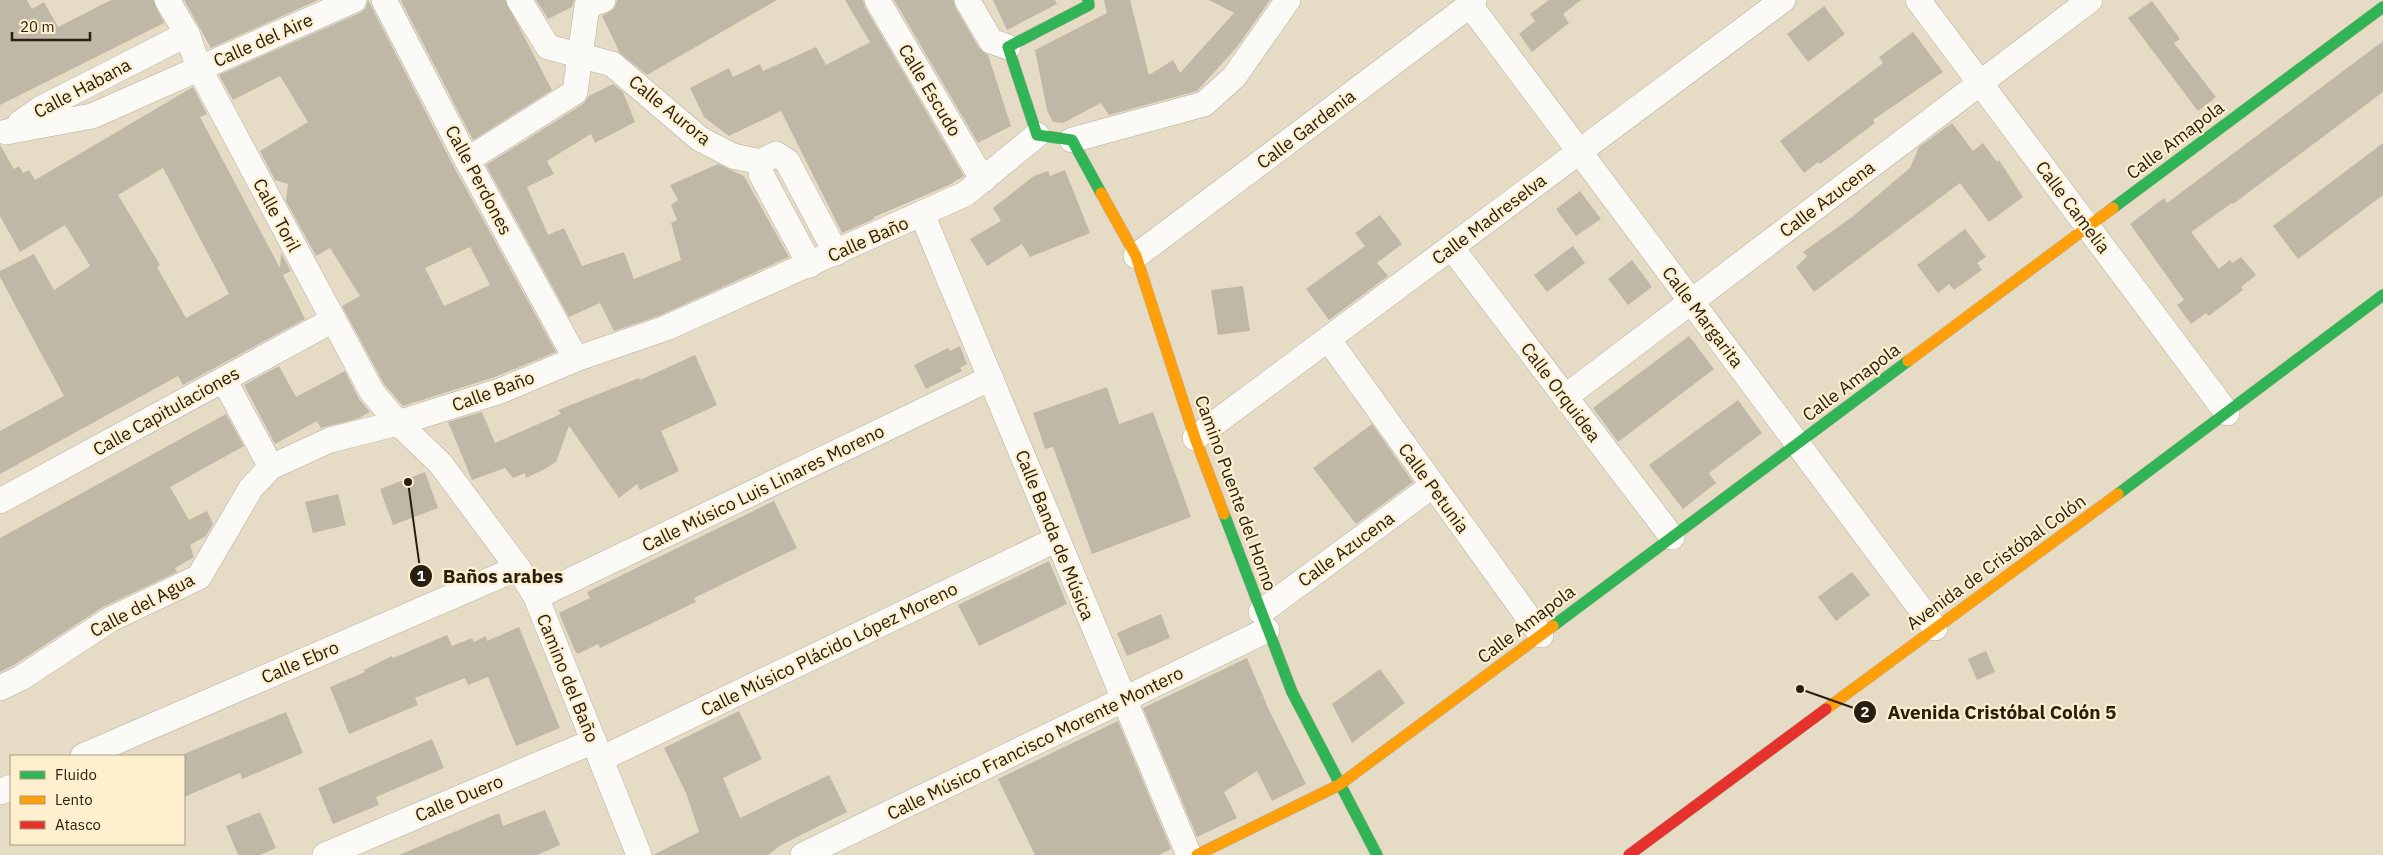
<svg xmlns="http://www.w3.org/2000/svg" width="2383" height="855" viewBox="0 0 2383 855" font-family="'IBM Plex Sans',sans-serif">
<style>
.building{fill:#c0b8a7;fill-rule:evenodd}
.lines{fill:none;stroke-linecap:round;stroke-linejoin:round}
.street-casing{stroke:#b5ad9c;stroke-width:26}
.fast-casing{stroke:#b5ad9c;stroke-width:12}
.slow-casing{stroke:#b5ad9c;stroke-width:12}
.jam-casing{stroke:#b5ad9c;stroke-width:12}
.street{stroke:#fbfaf6;stroke-width:25}
.fast{stroke:#30b455;stroke-width:11}
.slow{stroke:#ff9f0a;stroke-width:11}
.jam{stroke:#e5322d;stroke-width:11}
.labels{text-anchor:middle;dominant-baseline:central;stroke-width:4.5;stroke-linejoin:round;paint-order:stroke}
.street-label{font-size:18px;fill:#272010;stroke:#feefce}
.leader{fill:none;stroke:#272010;stroke-width:2}
.callout-dot{fill:#272010;stroke:#feefce;stroke-width:2}
.mark-label{font-size:15px;text-anchor:middle;font-weight:bold;fill:#fff}
.callout-label{font-size:19px;text-anchor:middle;font-weight:bold;fill:#272010;stroke:#feefce;stroke-width:4.5;stroke-linejoin:round;paint-order:stroke}
</style>
<rect width="100%" height="100%" fill="#e6dcc6"/>
<g class="building">
<path d="M0,0H27L32,9L44,2L58,27L111,0H153L164,23L0,105Z"/>
<path d="M184,0H318L211,48Z"/>
<path d="M368,0L454,167L556,352L495,377L403,406L384,384L342,306L360,296L330,248L316,256L286,201L288,184L275,180L260,151L308,122L280,76L233,100L219,75L360,13L366,8ZM470,247L490,285L444,306L425,268Z"/>
<path d="M403,0H505L552,90L473,140L401,1Z"/>
<path d="M536,0H574L572,7L548,19Z"/>
<path d="M617,0H777L647,75L620,53L602,16L614,9Z"/>
<path d="M845,0H863L865,7L964,176L949,185L874,217V219L842,233L781,111L729,136L704,117L690,88L729,68L733,77L760,64L763,71L816,47L826,65L870,42Z"/>
<path d="M894,0H953L955,7L979,48L988,55L1011,126L978,143Z"/>
<path d="M993,0H1055L1057,4L1007,30Z"/>
<path d="M1104,0H1130L1149,75L1173,60L1180,73L1234,13L1209,0H1270L1237,47L1197,91L1109,115L1101,103L1063,123L1053,122L1047,110L1035,50L1107,13Z"/>
<path d="M1549,0H1581L1563,14L1569,23L1532,52L1519,34L1535,21L1530,14Z"/>
<path d="M2152,1L2180,39L2174,43L2216,97L2198,111L2128,18Z"/>
<path d="M1824,6L1845,34L1808,62L1787,34Z"/>
<path d="M1913,32L1943,72L1873,120L1875,123L1820,164L1818,162L1804,173L1780,141L1883,63L1879,57Z"/>
<path d="M2383,41V92L2233,204L2232,203L2191,232L2219,269L2230,260L2232,263L2241,257L2256,275L2241,287L2243,290L2222,306L2209,316L2206,313L2191,324L2177,305L2184,300L2130,224L2164,198L2167,203Z"/>
<path d="M613,84L623,92L635,122L595,143L591,134L547,161L554,174L527,187L548,235L564,228L582,266L624,252L634,279L681,260L671,223L677,220L671,205L678,200L670,185L718,164L744,176L789,257L661,315L614,331L600,303L569,317L486,165L583,104L589,96Z"/>
<path d="M193,87L207,114L200,117L280,268L281,253L291,271L283,275L305,319L183,385L178,376L0,474V431L64,396L0,277V271L34,254L54,290L90,266L65,225L20,252L0,216V145L14,169L19,166L23,173L29,170L35,180ZM163,168L229,294L186,318L157,267L160,265L118,195Z"/>
<path d="M1952,123L1973,151L1983,143L1997,162L1999,160L2023,197L1989,222L1960,183L1814,292L1796,267L1807,256L1803,252L1852,217L1910,168L1919,147Z"/>
<path d="M2383,143V195L2298,259L2273,226Z"/>
<path d="M1065,170L1090,233L1030,257L1022,244L987,266L970,239L1001,221L993,208L1034,176L1048,171L1050,176Z"/>
<path d="M1580,191L1601,219L1576,236L1556,209Z"/>
<path d="M1380,215L1402,244L1377,263L1388,276L1329,320L1306,289L1365,246L1355,233Z"/>
<path d="M1965,229L1986,257L1977,263L1982,270L1954,290L1949,284L1938,293L1917,265Z"/>
<path d="M1573,246L1585,263L1547,292L1534,275Z"/>
<path d="M1632,260L1652,287L1628,305L1608,279Z"/>
<path d="M1243,286L1250,331L1218,335L1211,290Z"/>
<path d="M1689,336L1714,369L1618,442L1593,408Z"/>
<path d="M960,346L967,364L960,368L962,371L926,389L914,365L948,348L950,351Z"/>
<path d="M695,355L717,405L661,431L679,471L640,490L637,484L619,498L569,426L556,462L543,470L526,478L525,473L513,478L505,468L472,480L448,422L482,412L495,443L561,414L558,410L639,378L640,380Z"/>
<path d="M279,366L296,397L345,371L359,399L370,412L357,419L321,428L317,421L275,444L244,385Z"/>
<path d="M1107,387L1119,424L1153,412L1191,517L1092,554L1053,447L1045,449L1033,413Z"/>
<path d="M1738,400L1762,433L1709,473L1716,483L1683,509L1649,465Z"/>
<path d="M226,414L244,446L170,487L189,520L207,511L213,524L206,536L190,545L194,557L175,568L177,572L103,607L14,665L0,672V538Z"/>
<path d="M1372,424L1413,482L1356,524L1313,468Z"/>
<path d="M425,472L438,508L393,525L380,489Z"/>
<path d="M338,494L346,525L313,533L305,502Z"/>
<path d="M774,501L797,548L694,598L696,602L600,648L598,644L578,654L575,651L559,613L590,598L587,592Z"/>
<path d="M1049,561L1067,604L979,646L958,605Z"/>
<path d="M1852,572L1870,595L1836,621L1818,597Z"/>
<path d="M1161,614L1170,638L1127,656L1117,633Z"/>
<path d="M519,627L560,728L516,746L488,677L468,685L465,678L415,698L418,705L349,734L330,687L365,672L364,670L392,656L393,658L447,635L452,646L472,638L474,642L486,636L487,641Z"/>
<path d="M1986,651L1995,672L1977,680L1968,659Z"/>
<path d="M1247,658L1269,710L1306,784L1272,801L1257,771L1224,792L1237,818L1197,837L1143,708Z"/>
<path d="M1380,669L1405,703L1352,743L1332,704Z"/>
<path d="M739,711L762,759L723,778L740,818L829,775L847,812L781,845L768,855H653L699,832L686,793L664,748Z"/>
<path d="M286,712L303,753L242,779L240,773L184,797V754Z"/>
<path d="M1118,721L1171,849L1159,855H1035L998,779Z"/>
<path d="M432,739L444,768L376,797L379,805L333,824L318,788Z"/>
<path d="M545,810L560,845L537,855H399L499,813L503,826Z"/>
<path d="M260,812L276,848L260,855H238L226,826Z"/>
</g>
<g class="lines">
<g class="street-casing">
<g id="street">
<path d="M167,0L187,34L199,68L372,392L398,423L440,463L518,568L536,597L639,855"/>
<path d="M384,0L467,160L576,359"/>
<path d="M519,0L548,47L612,64L700,139L733,156L760,162L776,154L787,161L836,253"/>
<path d="M877,0L983,180"/>
<path d="M967,0L991,41L1008,47"/>
<path d="M1918,0L2227,413"/>
<path d="M1470,5L1935,628"/>
<path d="M20,123L40,109L187,34"/>
<path d="M6,132L92,116L354,0"/>
<path d="M1072,140L1204,104L1234,77L1288,0"/>
<path d="M467,160L575,92L587,6L603,0"/>
<path d="M760,162L761,174L810,265"/>
<path d="M922,214L1189,855"/>
<path d="M1451,247L1672,537"/>
<path d="M1136,256L1470,5L1474,0"/>
<path d="M1328,339L1541,635"/>
<path d="M224,380L271,467"/>
<path d="M1565,397L2090,0"/>
<path d="M1195,438L1783,0"/>
<path d="M0,501L333,320"/>
<path d="M536,597L991,378"/>
<path d="M1261,612L1432,486"/>
<path d="M0,688L21,678L111,619L199,577L251,488L271,467L330,440L398,423L500,391L576,359L666,328L965,194L1037,135"/>
<path d="M83,756L518,568"/>
<path d="M601,759L1057,539"/>
<path d="M0,792L11,787"/>
<path d="M325,855L594,741"/>
<path d="M803,855L1267,630"/>
</g>
</g>
<g class="fast-casing">
<g id="fast">
<path d="M1088,0L1089,5L1008,47L1037,135L1072,140L1101,193"/>
<path d="M2113,208L2383,7"/>
<path d="M2118,494L2383,295"/>
<path d="M1224,514L1292,692L1377,855"/>
<path d="M1553,626L1908,361"/>
</g>
</g>
<g class="slow-casing">
<g id="slow">
<path d="M1101,193L1136,256L1195,438L1224,514"/>
<path d="M1908,361L2113,208"/>
<path d="M1826,709L2118,494"/>
<path d="M1197,855L1339,785L1553,626"/>
</g>
</g>
<g class="jam-casing">
<path id="jam" d="M1629,855L1826,709"/>
</g>
<use href="#street" class="street"/>
<use href="#fast" class="fast"/>
<use href="#slow" class="slow"/>
<use href="#jam" class="jam"/>
</g>
<g class="labels">
<g class="street-label">
<text transform="translate(263 40) rotate(-24)">Calle del Aire</text>
<text transform="translate(82 88) rotate(-28)">Calle Habana</text>
<text transform="translate(930 90) rotate(59)">Calle Escudo</text>
<text transform="translate(670 110) rotate(39)">Calle Aurora</text>
<text transform="translate(1306 129) rotate(-37)">Calle Gardenia</text>
<text transform="translate(2175 140) rotate(-37)">Calle Amapola</text>
<text transform="translate(479 180) rotate(62)">Calle Perdones</text>
<text transform="translate(1827 199) rotate(-37)">Calle Azucena</text>
<text transform="translate(2073 207) rotate(53)">Calle Camelia</text>
<text transform="translate(277 215) rotate(62)">Calle Toril</text>
<text transform="translate(1489 219) rotate(-37)">Calle Madreselva</text>
<text transform="translate(868 239) rotate(-24)">Calle Baño</text>
<text transform="translate(1703 317) rotate(53)">Calle Margarita</text>
<text transform="translate(1851 382) rotate(-37)">Calle Amapola</text>
<text transform="translate(493 391) rotate(-20)">Calle Baño</text>
<text transform="translate(1561 392) rotate(53)">Calle Orquidea</text>
<text transform="translate(166 411) rotate(-29)">Calle Capitulaciones</text>
<text transform="translate(763 488) rotate(-26)">Calle Músico Luis Linares Moreno</text>
<text transform="translate(1434 488) rotate(54)">Calle Petunia</text>
<text transform="translate(1236 493) rotate(70)">Camino Puente del Horno</text>
<text transform="translate(1055 535) rotate(68)">Calle Banda de Música</text>
<text transform="translate(1346 549) rotate(-36)">Calle Azucena</text>
<text transform="translate(1996 562) rotate(-36)">Avenida de Cristóbal Colón</text>
<text transform="translate(142 605) rotate(-28)">Calle del Agua</text>
<text transform="translate(1526 624) rotate(-37)">Calle Amapola</text>
<text transform="translate(829 649) rotate(-26)">Calle Músico Plácido López Moreno</text>
<text transform="translate(300 662) rotate(-23)">Calle Ebro</text>
<text transform="translate(568 678) rotate(68)">Camino del Baño</text>
<text transform="translate(1035 743) rotate(-26)">Calle Músico Francisco Morente Montero</text>
<text transform="translate(459 798) rotate(-23)">Calle Duero</text>
</g>
</g>
<path class="leader" d="M408 482L421 576M1800 689L1865 712"/>
<g class="callout-dot">
<circle cx="408" cy="482" r="5"/>
<circle cx="1800" cy="689" r="5"/>
<circle cx="421" cy="576" r="12"/>
<circle cx="1865" cy="712" r="12"/>
</g>
<g class="mark-label">
<text x="421" y="581">1</text>
<text x="1865" y="717">2</text>
</g>
<g class="callout-label">
<text x="503" y="583">Baños arabes</text>
<text x="2002" y="719">Avenida Cristóbal Colón 5</text>
</g>
<rect x="10" y="755" width="175" height="90" fill="#feefce" stroke="#a89c82"/>
<rect x="20" y="771" width="25" height="8" fill="#30b455" stroke="#a89c82"/>
<text x="55" y="780" font-size="15" fill="#272010">Fluido</text>
<rect x="20" y="796" width="25" height="8" fill="#ff9f0a" stroke="#a89c82"/>
<text x="55" y="805" font-size="15" fill="#272010">Lento</text>
<rect x="20" y="821" width="25" height="8" fill="#e5322d" stroke="#a89c82"/>
<text x="55" y="830" font-size="15" fill="#272010">Atasco</text>
<path d="M12 32v8h78v-8" fill="none" stroke="#272010" stroke-width="2.5"/>
<text x="20" y="32" font-size="15" fill="#272010" stroke="#feefce" stroke-width="4" paint-order="stroke">20 m</text>
</svg>
